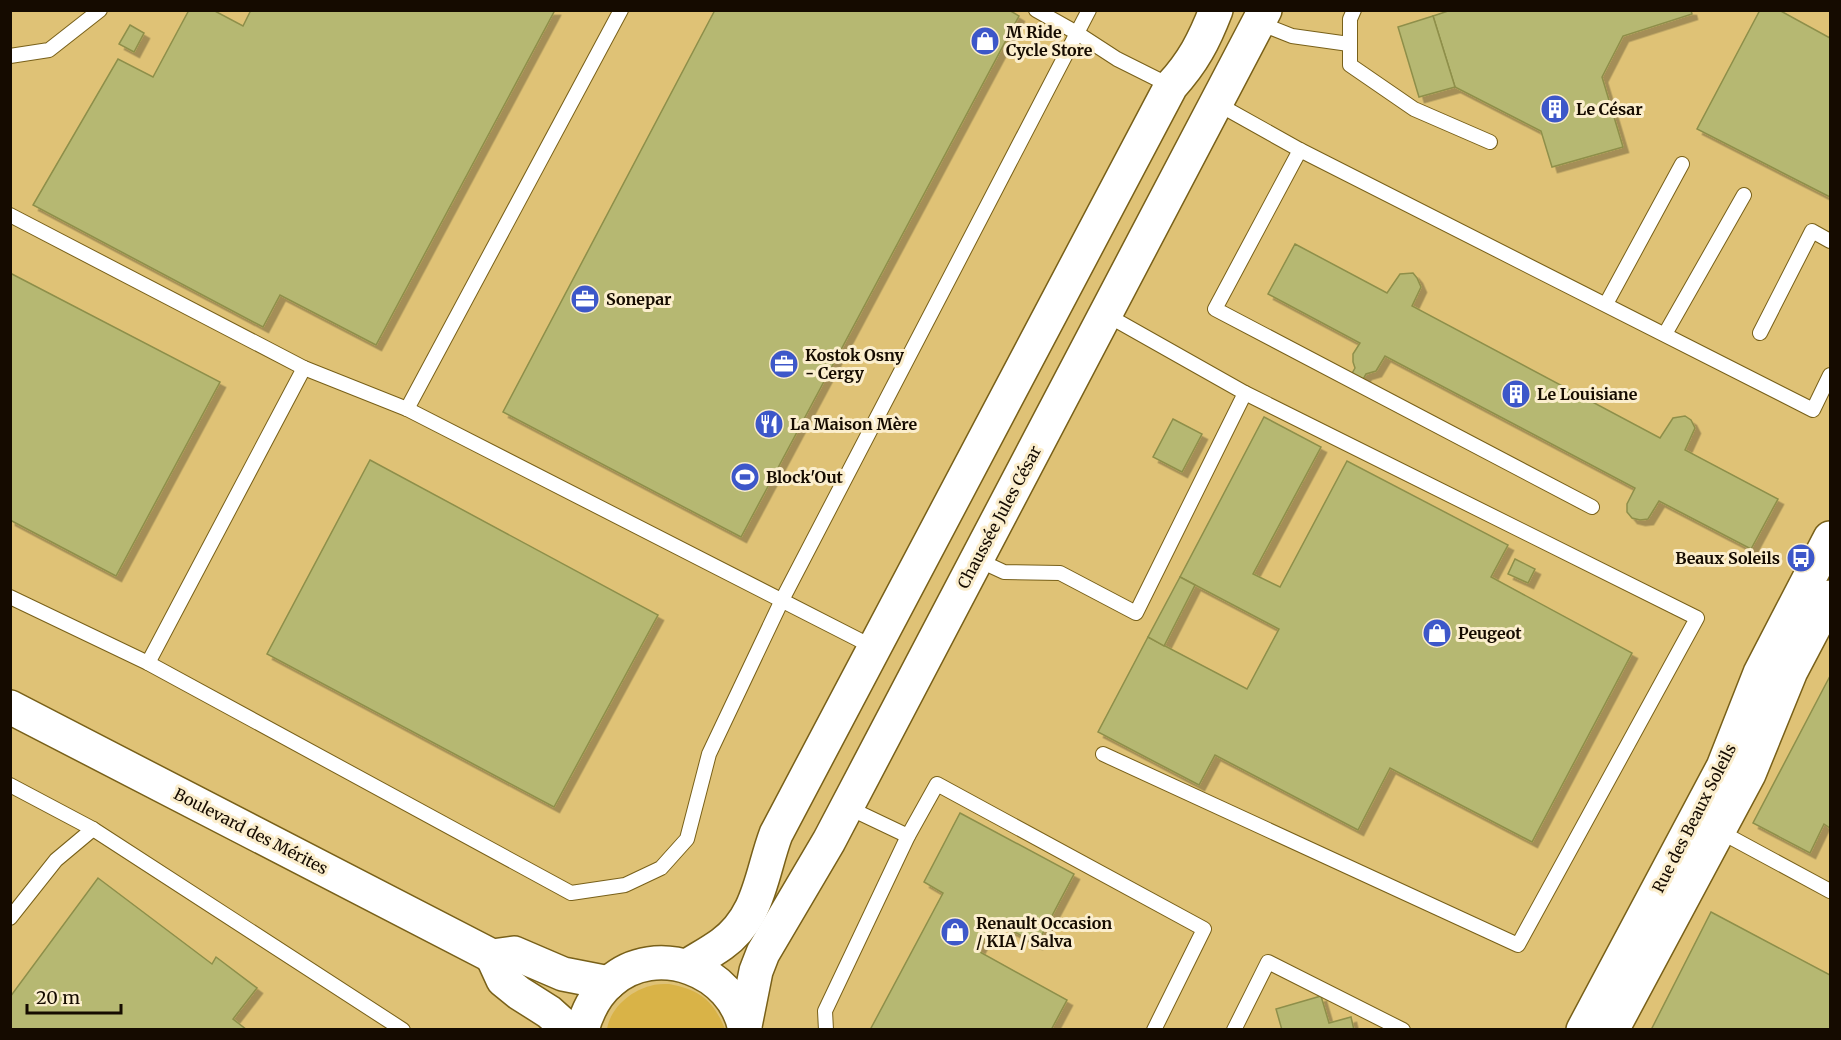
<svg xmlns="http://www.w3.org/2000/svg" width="1841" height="1040" viewBox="0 0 1841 1040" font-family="Merriweather,serif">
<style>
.built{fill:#dfc276}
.green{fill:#d9b347}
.building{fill:#b6b872;stroke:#8e8f4a;stroke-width:1.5;filter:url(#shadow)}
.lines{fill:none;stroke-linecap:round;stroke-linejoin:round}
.service-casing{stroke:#786019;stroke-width:16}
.tertiary-casing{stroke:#786019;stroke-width:36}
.secondary-casing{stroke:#786019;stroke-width:36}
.service{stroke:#fff;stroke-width:14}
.tertiary{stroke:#fff;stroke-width:33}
.secondary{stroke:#fff;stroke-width:33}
.labels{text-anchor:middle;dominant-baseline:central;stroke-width:6;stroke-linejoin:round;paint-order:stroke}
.poi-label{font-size:16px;font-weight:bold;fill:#150b00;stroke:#fbeecd;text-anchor:start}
.street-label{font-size:16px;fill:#150b00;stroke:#fbeecd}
</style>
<defs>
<filter id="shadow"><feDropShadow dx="5.5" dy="5.5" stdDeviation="0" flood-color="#0004"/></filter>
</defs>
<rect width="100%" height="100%" fill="#e6cc88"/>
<rect class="built" x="11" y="11" width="1819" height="1018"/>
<path class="green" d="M669,984C700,990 713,1000 725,1029H607C610,1009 630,991 650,986C656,984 663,984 669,984Z"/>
<g class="building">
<path d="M189,10H213L243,26L251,10H555L376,345L280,295L263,327L33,205L118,59L153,77Z"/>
<path d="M715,10H1009L1019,16L741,537L503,412Z"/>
<path d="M1691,10L1692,14L1623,36L1602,77L1623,147L1552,167L1541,131L1455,87L1433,16L1451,10Z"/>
<path d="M1760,10H1779L1830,38V197L1697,129Z"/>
<path d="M1433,16L1455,87L1419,97L1398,27Z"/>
<path d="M130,25L144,33L134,52L119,44Z"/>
<path d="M1295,244L1387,293L1400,274L1413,273L1417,278L1421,287L1412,306L1660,438L1673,418L1685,416L1691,420L1695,428L1685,450L1778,499L1751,549L1659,501L1648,519L1640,520L1632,518L1627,512V504L1635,488L1385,356L1376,371L1366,374L1361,383L1350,377L1355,368L1353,362V354L1360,343L1268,294Z"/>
<path d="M10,273L220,382L116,576L10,520Z"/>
<path d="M1264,417L1321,447L1253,574L1280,587L1347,461L1508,545L1491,577L1632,653L1532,842L1390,768L1358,830L1215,755L1199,785L1098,732L1148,637L1247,689L1279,629L1180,577Z"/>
<path d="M1173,419L1202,434L1182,472L1153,457Z"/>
<path d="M370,460L658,615L554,807L267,654Z"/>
<path d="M1515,559L1535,569L1528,583L1508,574Z"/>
<path d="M1180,577L1195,585L1164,646L1148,637Z"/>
<path d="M1830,676V828L1824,824L1810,853L1753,823Z"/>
<path d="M960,813L1074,874L1037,944L994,921L978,951L1067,1000L1051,1030H870L943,893L924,882Z"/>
<path d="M98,878L212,964L216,957L257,988L233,1019L247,1030H10V997Z"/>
<path d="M1711,912L1830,975V1030H1651Z"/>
<path d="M1321,996L1329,1023L1351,1017L1354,1030H1282L1276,1009Z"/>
</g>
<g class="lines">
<g class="service-casing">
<g id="service">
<path d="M1036,10L1077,33L1117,59L1171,86"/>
<path d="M1354,10L1350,19V65L1414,109L1490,142"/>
<path d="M1259,23L1292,36L1349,44"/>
<path d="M10,56L49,50L100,10"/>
<path d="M1216,103L1300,150L1813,410L1830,375"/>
<path d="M1300,150L1215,309L1592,507"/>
<path d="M10,215L304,368L407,409L873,647"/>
<path d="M1606,304L1682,164"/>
<path d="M1760,333L1812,231L1830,241"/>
<path d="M1665,334L1744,195"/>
<path d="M407,409L621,10"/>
<path d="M976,559L1004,572L1060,573L1136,613L1245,393L1105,314"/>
<path d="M10,597L148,663L571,893L625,885L661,868L687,839L709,754L782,600L1089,10"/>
<path d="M148,663L304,368"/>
<path d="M1103,754L1518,945L1697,618L1245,393"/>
<path d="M10,785L93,829L403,1030"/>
<path d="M847,807L908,836"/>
<path d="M1719,831L1830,891"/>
<path d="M10,918L56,860L93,829"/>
<path d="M826,1030L825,1011L908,836L937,784L1204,929L1154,1030"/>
<path d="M1234,1030L1268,962L1403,1030"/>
</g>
</g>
<g class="tertiary-casing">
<g id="tertiary">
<path d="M1583,1030L1723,767L1760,673L1830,538"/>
<path d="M1612,1030L1749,774L1791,671L1830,597"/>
</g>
</g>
<g class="secondary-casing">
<g id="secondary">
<path d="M10,707L492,956L514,953L563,974L609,983"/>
<path d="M492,956L503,980L519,993L549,1012L569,1030"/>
<path d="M687,966C698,959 711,952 722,944C760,916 761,874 776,834L1171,86C1193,62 1204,41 1216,10"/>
<path d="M745,1026L756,971L763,953L829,841L1265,10"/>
<path d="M582,1030C587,1012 596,994 610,982C656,941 734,970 745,1030"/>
</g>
</g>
<use href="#service" class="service"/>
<use href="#tertiary" class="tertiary"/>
<use href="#secondary" class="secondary"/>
</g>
<defs>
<g id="shop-disc" transform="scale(1.5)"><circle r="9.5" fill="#3d57c9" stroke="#fbeecd"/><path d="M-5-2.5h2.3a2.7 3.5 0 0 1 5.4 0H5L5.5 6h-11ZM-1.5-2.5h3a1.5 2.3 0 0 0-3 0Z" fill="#fff"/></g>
<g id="building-disc" transform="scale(1.5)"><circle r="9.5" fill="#3d57c9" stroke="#fbeecd"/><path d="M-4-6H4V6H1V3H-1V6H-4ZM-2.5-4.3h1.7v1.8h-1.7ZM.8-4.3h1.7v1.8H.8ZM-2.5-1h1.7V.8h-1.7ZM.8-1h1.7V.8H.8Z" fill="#fff"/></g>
<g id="office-disc" transform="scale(1.5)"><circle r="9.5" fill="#3d57c9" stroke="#fbeecd"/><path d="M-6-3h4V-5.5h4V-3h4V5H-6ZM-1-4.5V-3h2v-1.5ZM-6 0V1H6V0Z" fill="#fff"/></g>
<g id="restaurant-disc" transform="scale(1.5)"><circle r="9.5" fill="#3d57c9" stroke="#fbeecd"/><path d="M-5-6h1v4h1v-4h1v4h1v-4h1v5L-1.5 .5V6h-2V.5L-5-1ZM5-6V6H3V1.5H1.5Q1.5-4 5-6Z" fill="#fff"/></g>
<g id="stadium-disc" transform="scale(1.5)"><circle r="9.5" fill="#3d57c9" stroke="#fbeecd"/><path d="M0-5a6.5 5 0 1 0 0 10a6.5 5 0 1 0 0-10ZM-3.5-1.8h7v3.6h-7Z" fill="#fff"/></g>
<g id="bus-disc" transform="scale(1.5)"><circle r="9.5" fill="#3d57c9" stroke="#fbeecd"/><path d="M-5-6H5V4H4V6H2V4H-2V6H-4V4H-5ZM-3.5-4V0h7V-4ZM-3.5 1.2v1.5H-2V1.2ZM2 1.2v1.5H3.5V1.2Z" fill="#fff"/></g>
</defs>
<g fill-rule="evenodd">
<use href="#shop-disc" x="985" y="41"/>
<use href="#building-disc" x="1555" y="109"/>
<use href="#office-disc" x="585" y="299"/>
<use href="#office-disc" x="784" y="364"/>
<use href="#building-disc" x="1516" y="394"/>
<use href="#restaurant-disc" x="769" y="424"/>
<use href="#stadium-disc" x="745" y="477"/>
<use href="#bus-disc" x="1801" y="558"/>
<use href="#shop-disc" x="1437" y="633"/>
<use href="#shop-disc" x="955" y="932"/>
</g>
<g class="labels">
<g class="poi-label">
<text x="1006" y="32">M Ride<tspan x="1006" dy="18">Cycle Store</tspan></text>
<text x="1576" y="109">Le César</text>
<text x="606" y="299">Sonepar</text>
<text x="805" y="355">Kostok Osny<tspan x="805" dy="18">- Cergy</tspan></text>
<text x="1537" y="394">Le Louisiane</text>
<text x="790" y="424">La Maison Mère</text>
<text x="766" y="477">Block'Out</text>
<text x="1780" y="558" text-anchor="end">Beaux Soleils</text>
<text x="1458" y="633">Peugeot</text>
<text x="976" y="923">Renault Occasion<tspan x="976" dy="18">/ KIA / Salva</tspan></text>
</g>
<g class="street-label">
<text transform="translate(999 517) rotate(-62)">Chaussée Jules César</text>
<text transform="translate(1694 818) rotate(-63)">Rue des Beaux Soleils</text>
<text transform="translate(251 831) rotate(27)">Boulevard des Mérites</text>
</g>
</g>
<rect width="1841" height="1040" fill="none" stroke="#150b00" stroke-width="24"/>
<path d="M27 1004v9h94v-9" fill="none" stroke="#150b00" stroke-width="3"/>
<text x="36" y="1004" font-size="18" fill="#150b00" stroke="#fbeecd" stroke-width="4.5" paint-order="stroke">20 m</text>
</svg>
